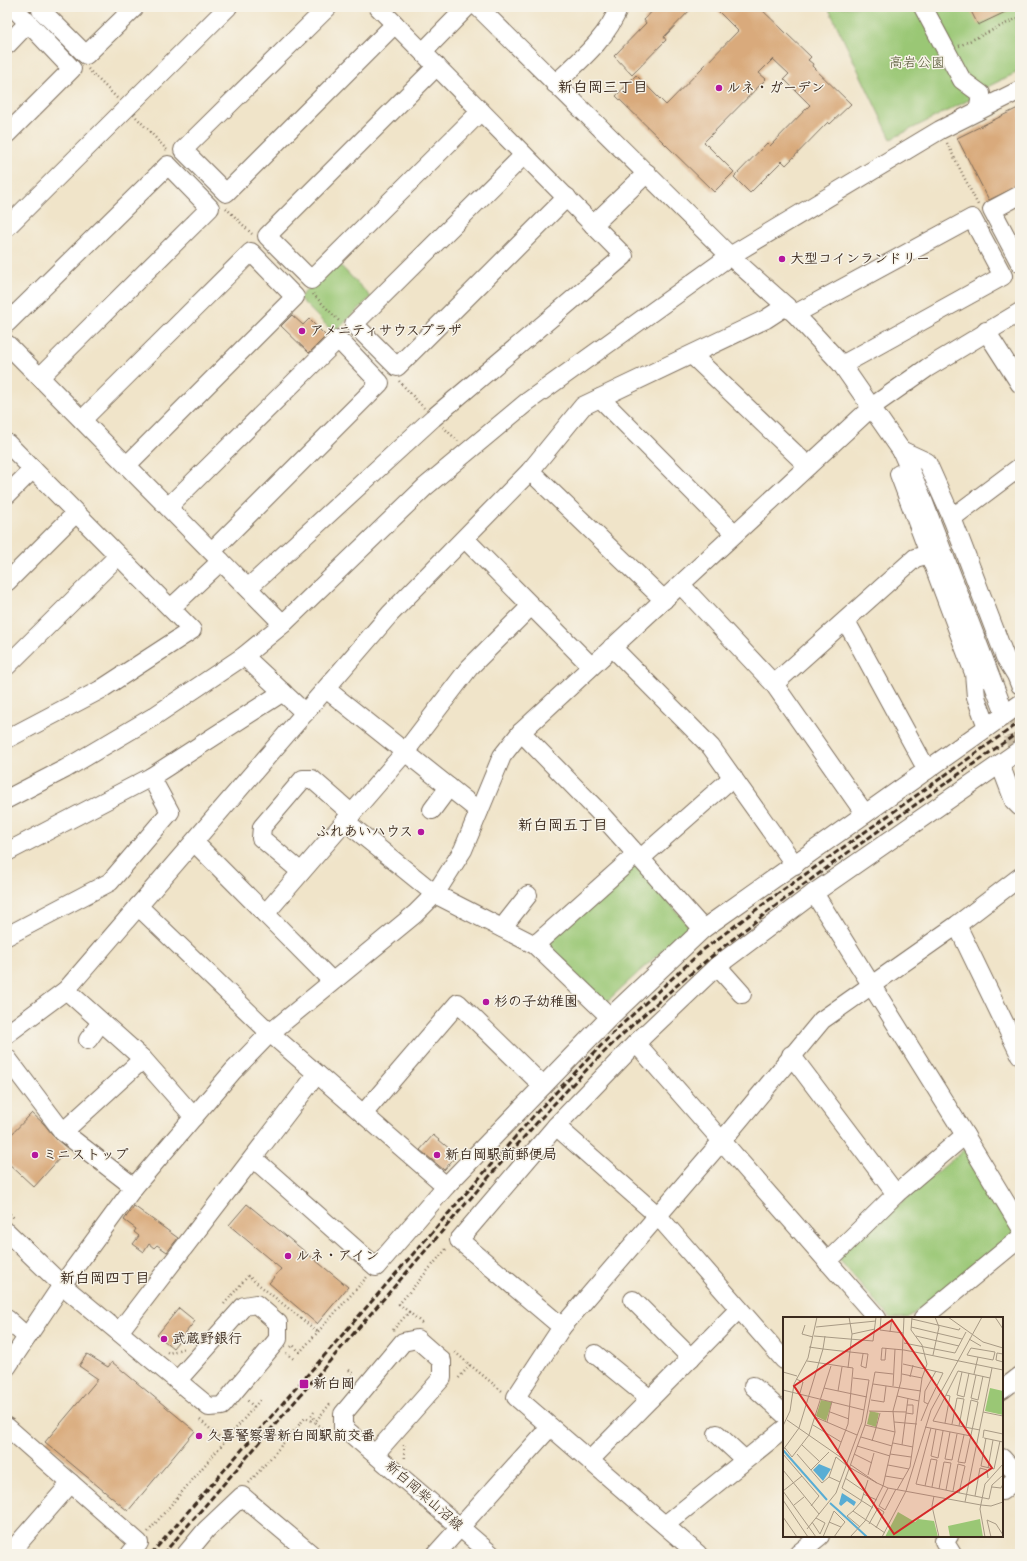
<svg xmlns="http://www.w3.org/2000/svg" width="1027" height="1561" viewBox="0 0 1027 1561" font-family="Mynerve,'Klee One',sans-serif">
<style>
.green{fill:#9ac775;stroke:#6a784a}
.building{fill:#d9aa7b}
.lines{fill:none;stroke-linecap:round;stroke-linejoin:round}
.minor-tunnel{stroke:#ccbfa7;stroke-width:18;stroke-dasharray:18 9;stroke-linecap:butt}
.minor-casing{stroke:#7a6b5a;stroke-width:20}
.path{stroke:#7a6b5a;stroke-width:2.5;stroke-dasharray:1 3;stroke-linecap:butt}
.minor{stroke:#fff;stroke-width:18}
.rail{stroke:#3b2a1e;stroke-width:3;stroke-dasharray:6 3;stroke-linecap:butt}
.poi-dot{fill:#b5179e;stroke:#f7f3e8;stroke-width:1.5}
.labels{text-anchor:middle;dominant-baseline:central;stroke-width:3;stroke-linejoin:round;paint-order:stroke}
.park-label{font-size:14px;fill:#585938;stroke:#f7f3e8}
.poi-label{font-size:14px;font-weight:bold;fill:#3b2a1e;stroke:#f7f3e8;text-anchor:start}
.street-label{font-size:14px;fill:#3b2a1e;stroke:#f7f3e8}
.neighbourhood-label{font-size:15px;font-weight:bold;fill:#3b2a1e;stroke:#f7f3e8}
.inset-river{fill:none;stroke:#59add4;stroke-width:2}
.inset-road{fill:none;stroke:#a89a85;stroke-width:1}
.view{fill:#d62828;fill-opacity:0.15;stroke:#d62828;stroke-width:2}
.inset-edge{fill:none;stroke:#3b2a1e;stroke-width:2}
</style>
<rect width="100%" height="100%" fill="#f7f3e8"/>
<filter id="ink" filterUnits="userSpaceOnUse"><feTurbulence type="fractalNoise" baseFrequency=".025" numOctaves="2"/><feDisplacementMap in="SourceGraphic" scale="8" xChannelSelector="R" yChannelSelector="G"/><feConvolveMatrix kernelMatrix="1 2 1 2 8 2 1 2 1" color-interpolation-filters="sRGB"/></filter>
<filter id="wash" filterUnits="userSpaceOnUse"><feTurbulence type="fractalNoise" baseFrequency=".012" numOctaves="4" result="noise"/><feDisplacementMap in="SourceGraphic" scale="16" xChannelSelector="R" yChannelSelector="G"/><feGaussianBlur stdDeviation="0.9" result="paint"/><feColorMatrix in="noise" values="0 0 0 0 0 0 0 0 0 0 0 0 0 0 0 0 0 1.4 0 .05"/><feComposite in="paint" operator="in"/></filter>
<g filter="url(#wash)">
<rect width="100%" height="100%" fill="#f0e4c9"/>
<g class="green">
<path d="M828,7H1020V71L983,89L981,94L891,139Z"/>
<path d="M336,261L371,297L334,333L299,298Z"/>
<path d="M635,862L689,926L604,1004L544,944Z"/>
<path d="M966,1148L1017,1233L908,1318H890L837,1257Z"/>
</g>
<g id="blocks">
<g class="building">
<path d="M656,7H693L664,37L666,40L632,75L614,56L646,23L644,20Z"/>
<path d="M714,7H759L811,57L808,60L813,64L812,66L851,104L830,124L828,122L786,165L782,161L750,193L734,177L767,143L770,146L810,105L784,79L789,74L773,59L759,73L766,79L704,142L734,172L714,192L616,96L636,75L666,105L738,31Z"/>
<path d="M969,7H1016L978,25Z"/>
<path d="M1020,107V185L989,200L957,138Z"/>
<path d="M292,315L303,325L309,319L326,336L309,353L281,326Z"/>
<path d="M32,1113L44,1124L56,1139L68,1149L34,1187L7,1162V1139Z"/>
<path d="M433,1135L457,1155L444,1170L420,1150Z"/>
<path d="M247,1204L348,1287L317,1324L269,1283L281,1269L229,1225Z"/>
<path d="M134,1206L178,1238L167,1252L157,1245L154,1248L149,1244L144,1252L133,1244L139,1236L134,1232L136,1229L124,1220Z"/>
<path d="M179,1308L195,1321L173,1348L157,1335Z"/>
<path d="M87,1354L108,1367L112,1362L195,1431L128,1511L45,1442L98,1379L79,1366Z"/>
</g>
</g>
</g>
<g filter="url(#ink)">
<use href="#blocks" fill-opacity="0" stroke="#7a6b5a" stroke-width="1"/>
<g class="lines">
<path class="minor-tunnel" d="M1003,709L1020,755"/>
<g class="minor-casing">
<g id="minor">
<path d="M45,7L41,10L86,55L135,7"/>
<path d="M328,7L183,150L226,193L395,24"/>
<path d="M478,7L730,256L795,314L842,365L901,450L921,495L1003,709"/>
<path d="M923,7L962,80L981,94L978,111"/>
<path d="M7,45L28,23"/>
<path d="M423,52L467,7"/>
<path d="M437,66L267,236L311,280L481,111"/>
<path d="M555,84C579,61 607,39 619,7"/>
<path d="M7,134L72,69L13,7"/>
<path d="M524,155L354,324L397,367L567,197"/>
<path d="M1020,195L992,210L1020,263"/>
<path d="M593,225L647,173"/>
<path d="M7,227L228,7"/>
<path d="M795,314L972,218L1003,276L842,365"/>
<path d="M7,323L168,165L210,208L40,377"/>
<path d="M986,331L1020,384"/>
<path d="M7,344L283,624"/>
<path d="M692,355L808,466"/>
<path d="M600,398L734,533"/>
<path d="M82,420L251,252L295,297L127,465"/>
<path d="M7,443L192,630L100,690L7,739"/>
<path d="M901,450L927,462L952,518L1005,657L1016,675L1020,685"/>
<path d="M530,471L664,600"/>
<path d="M899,474L974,673L976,697L987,727"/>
<path d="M7,495L33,469"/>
<path d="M168,507L338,339L380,383L212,551"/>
<path d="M952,518L1020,467"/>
<path d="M465,539L591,666"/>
<path d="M7,582L76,513"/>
<path d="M681,585L774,684L865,814"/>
<path d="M248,588L433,418L624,256L378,7"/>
<path d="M171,608L221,561"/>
<path d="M846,621L927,770"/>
<path d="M612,647L711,747L795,865"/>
<path d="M244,656L305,713"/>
<path d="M7,666L118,556"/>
<path d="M774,684L915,558L930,554"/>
<path d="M326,689L479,811"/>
<path d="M521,732L598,811L703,929"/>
<path d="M1000,764L1014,801L1020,807"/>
<path d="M7,799L65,769L153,717L244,656L283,624L425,487L527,402L730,256L940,130L1020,90"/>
<path d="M432,810L449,787"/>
<path d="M345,821L435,894L535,945L610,1017"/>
<path d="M195,843L332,981"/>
<path d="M7,852L151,777"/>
<path d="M641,858L733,777"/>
<path d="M301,872L261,838L262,827L303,779H312L352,814"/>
<path d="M814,893L965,1135L1020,1226"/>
<path d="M138,906L270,1033L446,1186"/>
<path d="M265,914L405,752L469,668L531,606"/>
<path d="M957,925L1020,1055"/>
<path d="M502,928L528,895"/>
<path d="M7,936L110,882L170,812L151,777L283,692"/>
<path d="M535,945L637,854"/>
<path d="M717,966L742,994"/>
<path d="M66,990L143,1059L194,1117"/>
<path d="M7,1034L66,990L390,614L530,471L583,406L766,319L786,306"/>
<path d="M88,1040L101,1022"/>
<path d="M636,1043L877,1318"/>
<path d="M791,1055L896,1194"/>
<path d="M7,1058L63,1132L134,1187"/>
<path d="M363,1114L458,1003L543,1086"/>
<path d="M556,1126L658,1216L784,1360"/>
<path d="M63,1132L143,1059"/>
<path d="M253,1158L376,1267L446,1186L543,1086L610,1017L703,929L1020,704"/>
<path d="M7,1232L62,1285L209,1407L222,1406L278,1339V1323L256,1304L244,1306L177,1381"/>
<path d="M827,1262L896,1194L965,1135"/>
<path d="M633,1300L691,1358"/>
<path d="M923,1318L1020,1238"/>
<path d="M7,1319L27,1337"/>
<path d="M562,1327L459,1240L556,1126L636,1043L717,966L814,893L1020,750"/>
<path d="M119,1332L317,1074"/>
<path d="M595,1354L650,1399"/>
<path d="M7,1367L62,1285L134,1187L233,1071L270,1033L415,914L435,894L463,850L502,756L521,732L873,406L927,368L1020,312"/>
<path d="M753,1386L784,1414"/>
<path d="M1002,1390L1020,1376"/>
<path d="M7,1427L139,1543L130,1554"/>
<path d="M717,1434L745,1460"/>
<path d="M375,1454L442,1378V1361L417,1339L403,1342L343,1414V1427L491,1554"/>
<path d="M1002,1458L1020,1478"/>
<path d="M590,1460L739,1309"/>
<path d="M1002,1491L1019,1476"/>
<path d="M665,1525L784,1429"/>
<path d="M949,1536L944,1541L952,1554"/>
<path d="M9,1554L71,1483"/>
<path d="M186,1554L206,1530L242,1496L311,1554"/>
<path d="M436,1554L550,1427"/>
<path d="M698,1554L516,1397L562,1327L721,1142L822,1020L957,925L1020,877"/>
<path d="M798,1554L820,1536"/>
</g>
</g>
<g class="path">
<path d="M959,46L1020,17"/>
<path d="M88,69L117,98"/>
<path d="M136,117L167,150"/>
<path d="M947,143L978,205"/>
<path d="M226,208L252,234"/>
<path d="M313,294L340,322"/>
<path d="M399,381L424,408"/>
<path d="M443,427L458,441"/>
<path d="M7,1211L15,1219"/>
<path d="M224,1304L248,1276L318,1332"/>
<path d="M409,1312L399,1304L447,1248"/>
<path d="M393,1330L409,1312L424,1325"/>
<path d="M291,1347L293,1345L300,1352L367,1277"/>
<path d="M167,1352L169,1353L185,1348"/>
<path d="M455,1352L470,1365L457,1380"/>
<path d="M286,1353L295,1360"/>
<path d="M470,1365L502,1391"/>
<path d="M349,1370L355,1375"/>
<path d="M254,1407L261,1399"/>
<path d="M314,1412L311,1416L316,1420"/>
<path d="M200,1420L224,1441"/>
<path d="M329,1433L315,1422L330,1404"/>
<path d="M404,1445L405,1460"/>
<path d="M249,1483L305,1418L315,1422"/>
<path d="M148,1532L254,1407L247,1400"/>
</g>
<use href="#minor" class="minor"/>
<g class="rail">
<path d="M151,1554L537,1112L617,1029L703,950L769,900L1020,722"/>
<path d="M163,1554C251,1453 338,1351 426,1250C490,1176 553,1100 624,1033C746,918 884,828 1020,731"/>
</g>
</g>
</g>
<g class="poi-dot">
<circle cx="719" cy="88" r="4"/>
<circle cx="782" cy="259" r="4"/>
<circle cx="302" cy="331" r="4"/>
<circle cx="421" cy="832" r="4"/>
<circle cx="486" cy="1002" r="4"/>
<circle cx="35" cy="1155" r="4"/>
<circle cx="437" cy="1155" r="4"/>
<circle cx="288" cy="1256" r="4"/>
<circle cx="164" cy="1339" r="4"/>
<rect x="299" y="1379" width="10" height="10" rx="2"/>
<circle cx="199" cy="1436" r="4"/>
</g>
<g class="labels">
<g class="park-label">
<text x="917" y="63">高岩公園</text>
</g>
<g class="poi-label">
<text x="727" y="88">ルネ・ガーデン</text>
<text x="790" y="259">大型コインランドリー</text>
<text x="310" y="331">アメニティサウスプラザ</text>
<text x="413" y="832" text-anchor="end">ふれあいハウス</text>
<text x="494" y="1002">杉の子幼稚園</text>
<text x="43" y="1155">ミニストップ</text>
<text x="445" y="1155">新白岡駅前郵便局</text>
<text x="296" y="1256">ルネ・アイン</text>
<text x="172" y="1339">武蔵野銀行</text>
<text x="313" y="1384">新白岡</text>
<text x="207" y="1436">久喜警察署新白岡駅前交番</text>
</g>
<g class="street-label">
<text transform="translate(424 1496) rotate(41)">新白岡柴山沼線</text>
</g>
<g class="neighbourhood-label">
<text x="603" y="88">新白岡三丁目</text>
<text x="563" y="826">新白岡五丁目</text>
<text x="105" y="1279">新白岡四丁目</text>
</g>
</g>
<g transform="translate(783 1317)">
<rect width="220" height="220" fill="#f0e4c9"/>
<path d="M207,71L220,74V98L202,94ZM38,83L49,85L43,104L33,99ZM87,94L96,96L93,110L84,107ZM115,195L132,205L135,202L151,204L155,220H102ZM197,202L200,220H167L165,209Z" fill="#9ac775"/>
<path d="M36,147L48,152L40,164L30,153ZM59,176L73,185L71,189L64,184L58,189L56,187Z" fill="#59add4"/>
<path class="inset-river" d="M0,133L44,183M47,186L56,194M56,194L84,220"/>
<path class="inset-road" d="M98,0L97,13L120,16M165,0L200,25L220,31M212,0L220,12M129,2L176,13L177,11M22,8L19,17L30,20M33,10L93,4M128,10L179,22M107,15L109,0M69,17L92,12M31,19L90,24L93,0M133,19L176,29M186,22L198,29M121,26L172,36L183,15M26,30L40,32L42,19M103,31L102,43H98L99,31L121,33L142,37L220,53M188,31L212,35L210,43L184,38ZM220,37L214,36L213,43L220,45M150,38L156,10L152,0M24,44L70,51L65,107L54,136M120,47L160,56L145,87M65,51L69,17L66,0M0,55L14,59M179,55L174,78L181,80L186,56M119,57L139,61M191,57L195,40M193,58L188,81L195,83L200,59M127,60L130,48M13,62L20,65L17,76M90,67L138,74M110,69L112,32M41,71L84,80M0,73L81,93M55,74L59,50M114,79L136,84M88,83L101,85L103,69M86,94L123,95M47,95L66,102M200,95L220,99M123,96L130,97V88H124M32,100L74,118M4,103L63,144M138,104L145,87L141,85L142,74L153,54M44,105L49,84M111,105L134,107M162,106L167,79L163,78M169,107L174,81L181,82L176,109M30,108L58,125M82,108L112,115M0,109L7,94L11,67L25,41L34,0M142,110L188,119M93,111L97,96M148,111L133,167L206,182L209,168L220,158M153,112L148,139L155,141L160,114M197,113L150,104L175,54L207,61M167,115L162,142L169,143L174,117M181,118L175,145L182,146L195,85L188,83L183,110M78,120L109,129M200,121L201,113L220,117M201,121L220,125M203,121L198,149L211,152L217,124M89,124L93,111M110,126L130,130M19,128L36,144M119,128L125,81M74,129L107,139M2,131L9,140L26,118L48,49M0,133L16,111L40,32L85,37L83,51L78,49L80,37M0,137L36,179L28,189M14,137L39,166L46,160L53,140M71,137L89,146M107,137L128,140M53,140L63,148M68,148L94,166L105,171L198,188L208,189L220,185M105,148L126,152M66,150L94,166M205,151L210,123M0,153L36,197M28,153L46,135M85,158L91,136M102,159L120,162M46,160L57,165M62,161L81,174M85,163L78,185L70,194L102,216M142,169L148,142L154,143L149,170M209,170L218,171L220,167M105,171L96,189L102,193L113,172M156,172L161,145L168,146L163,173M114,173L127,150L139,61L144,47L139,28L128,13L129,0M0,174L19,159M0,174L33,220M170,174L175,147L182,149L176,176M80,177L94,183M151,179L149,189L156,220M192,179L197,151L204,153L205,161M0,183L25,220M182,185L209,51M11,188L21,180M90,191L59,171L82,108L92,55L110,57M70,194L64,199L77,210M0,200L14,220M204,203L213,207L220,218M204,203L208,220M29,205L37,217L42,206L33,201M46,205L58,210L51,220M86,207L95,191L101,195L93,211M24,212L53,176L79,105L86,63L70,61M40,220L51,194L62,205L58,210M67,220L82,204L100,169L112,115L110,94L118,64L121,0M99,220L123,174L148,93L199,0M202,220L197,192L202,167L220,147"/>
<path class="view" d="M109,3L209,151L111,217L11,69Z"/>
<rect width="220" height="220" class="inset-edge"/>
</g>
<rect width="1027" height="1561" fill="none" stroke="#f7f3e8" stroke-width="24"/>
</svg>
